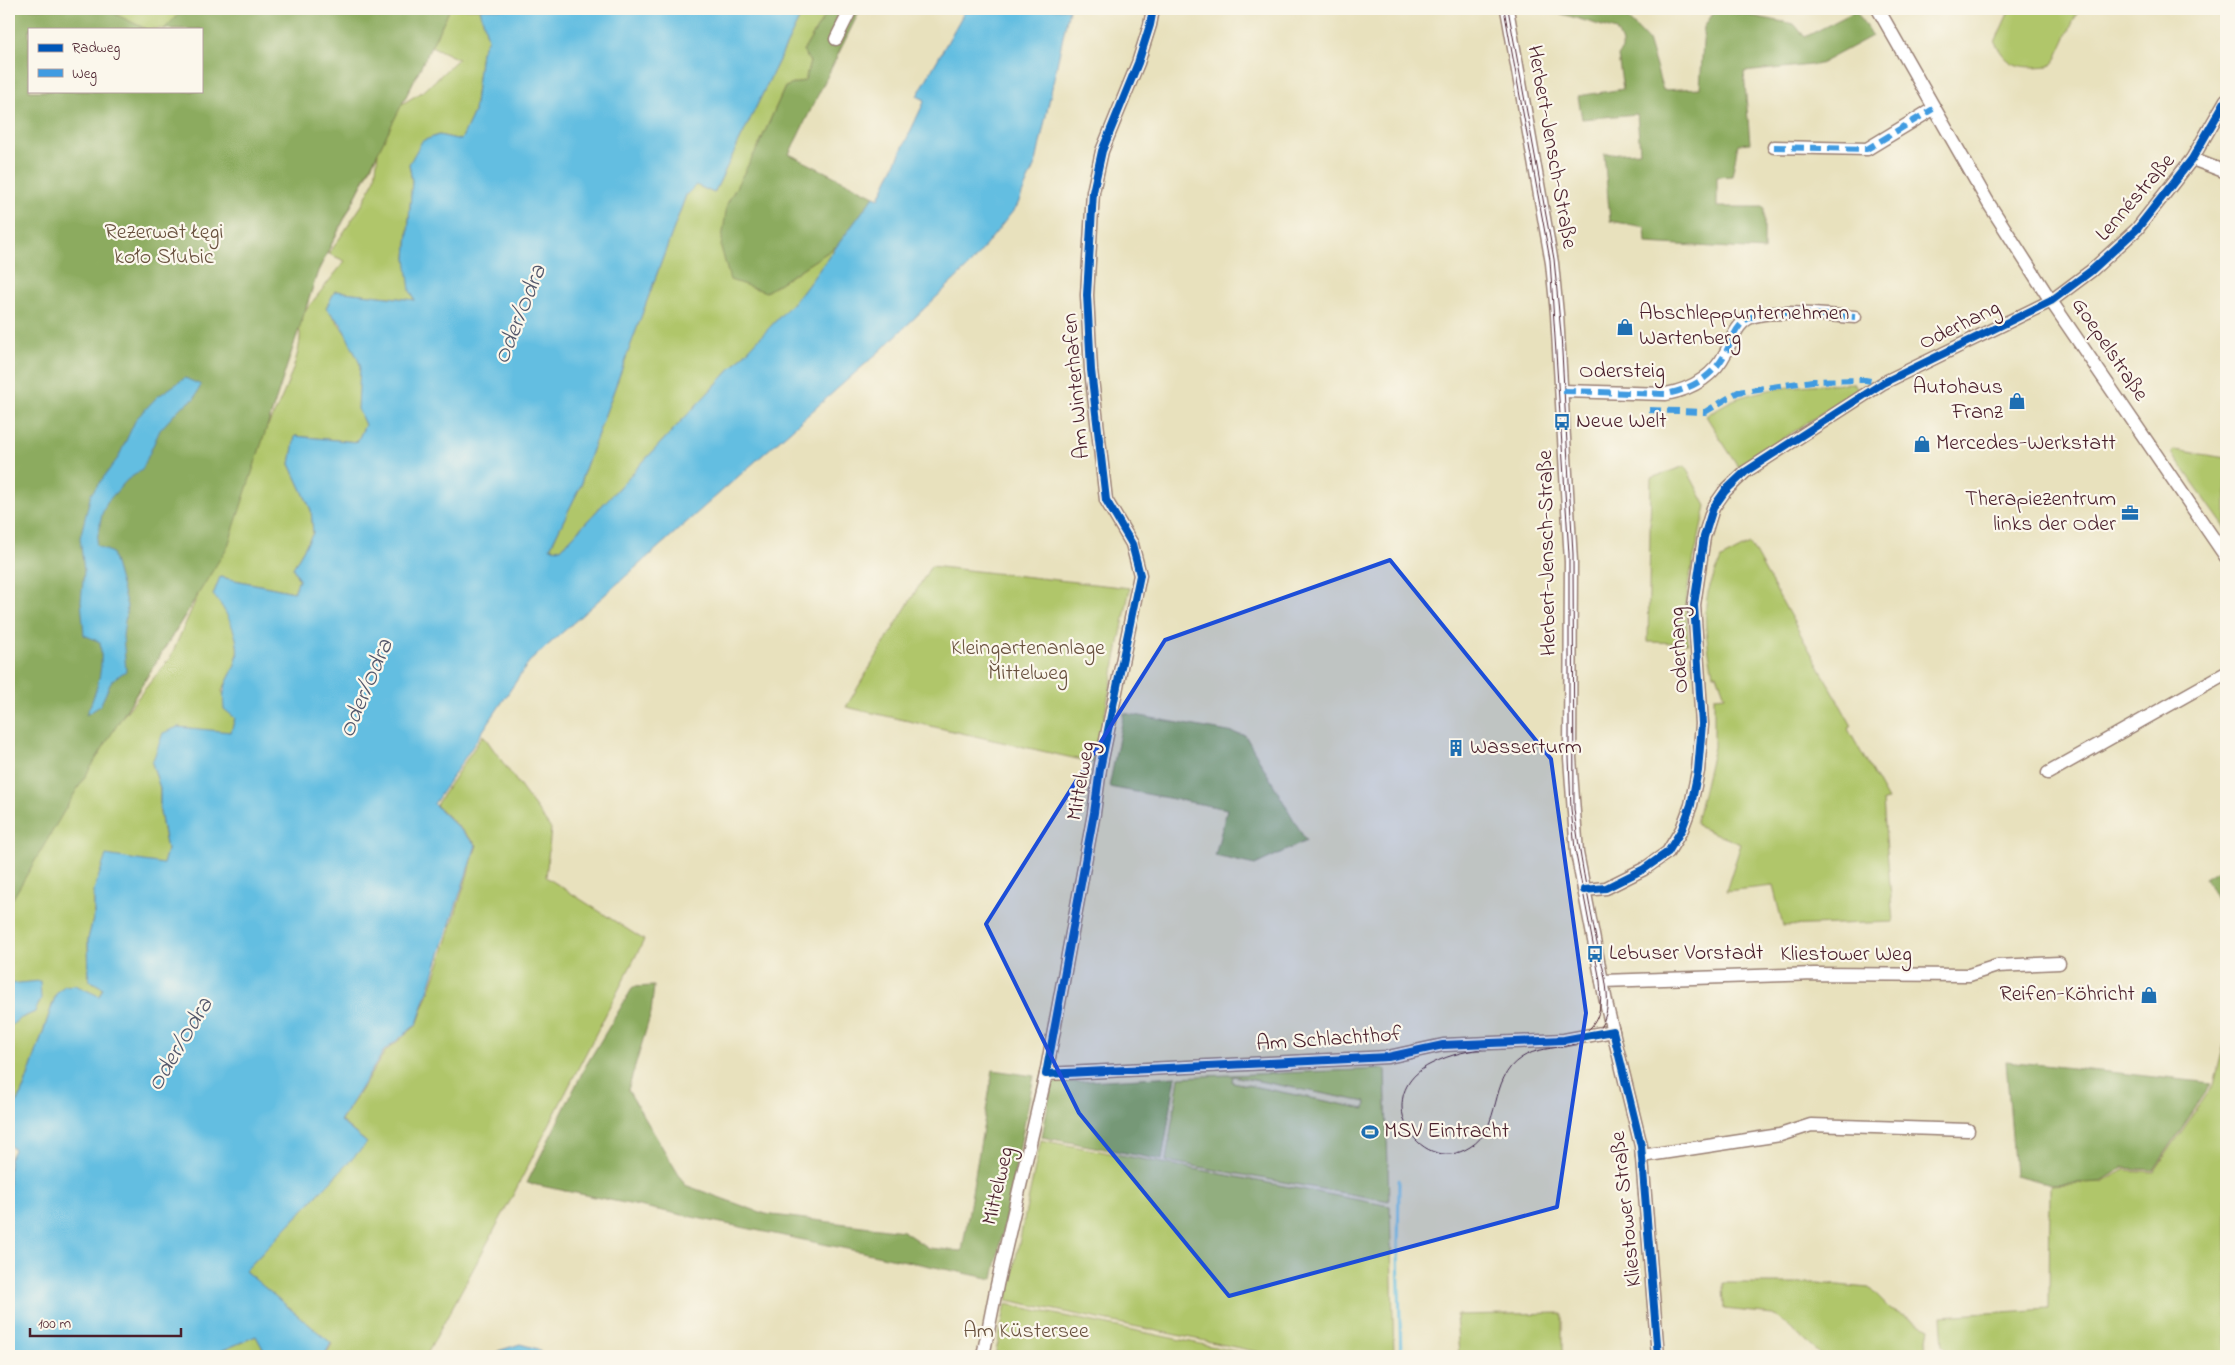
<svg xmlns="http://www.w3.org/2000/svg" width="2235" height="1365" viewBox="0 0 2235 1365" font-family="'Indie Flower',sans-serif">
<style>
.green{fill:#b0c66a;stroke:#7d724a;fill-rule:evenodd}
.forest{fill:#8cab5e;stroke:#6b6544}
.water{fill:#63bee1;stroke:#566e86}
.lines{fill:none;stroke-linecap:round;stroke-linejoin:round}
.stream{stroke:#63bee1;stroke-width:3}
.minor-casing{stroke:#998074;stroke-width:15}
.minor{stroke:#fff;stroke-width:12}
.tram{stroke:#4a1f2b;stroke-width:1}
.quiet{stroke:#409be1;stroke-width:6;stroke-dasharray:12 6;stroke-linecap:butt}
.cycleway-casing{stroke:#fbf7ec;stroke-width:11}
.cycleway{stroke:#0057b8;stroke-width:8}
.marked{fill:#1d4ed8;fill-opacity:0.2;stroke:#1d4ed8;stroke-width:4;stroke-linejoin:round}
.labels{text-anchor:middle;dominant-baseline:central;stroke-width:4.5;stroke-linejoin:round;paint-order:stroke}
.street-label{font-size:22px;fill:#4a1f2b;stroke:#fbf7ec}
.park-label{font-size:22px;fill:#69513e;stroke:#fbf7ec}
.poi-label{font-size:22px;fill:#4a1f2b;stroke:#fbf7ec;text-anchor:start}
.water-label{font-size:24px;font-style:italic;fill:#53576b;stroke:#fbf7ec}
</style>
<rect width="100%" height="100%" fill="#fbf7ec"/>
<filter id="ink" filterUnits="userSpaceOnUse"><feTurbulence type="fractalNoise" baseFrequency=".02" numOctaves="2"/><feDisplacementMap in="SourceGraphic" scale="10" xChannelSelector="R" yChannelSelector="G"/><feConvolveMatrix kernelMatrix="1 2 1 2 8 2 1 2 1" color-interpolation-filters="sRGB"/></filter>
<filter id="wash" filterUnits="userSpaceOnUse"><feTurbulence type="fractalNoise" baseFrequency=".0096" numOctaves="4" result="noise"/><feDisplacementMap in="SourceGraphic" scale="20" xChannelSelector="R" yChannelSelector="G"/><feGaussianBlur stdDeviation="1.12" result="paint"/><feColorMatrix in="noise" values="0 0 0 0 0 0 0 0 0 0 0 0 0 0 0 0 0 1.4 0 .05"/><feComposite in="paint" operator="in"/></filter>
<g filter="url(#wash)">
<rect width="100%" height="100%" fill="#e8e1bd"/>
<g class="green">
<path d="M9,9H480L488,39L481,52L474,112L461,140L439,135L409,164L412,181L406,258L415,300L335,291L326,308C338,321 356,346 360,364C365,388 352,397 365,425L357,442L295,436L290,464L311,510L313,533L293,568L299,580L294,592L220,577L213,595C226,608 240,636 237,655C236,667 227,681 222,691L235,718L231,733L178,727L152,763L160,788V812L167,850L163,864L94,890V915L88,939L89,980L103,987L99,996L56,994L25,1085L9,1120V1027L19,1019L35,1012L9,984ZM29,29H201V91H29ZM431,46L458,59L425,90L402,104ZM378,153L375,178L362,205L329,254L345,261L305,311L318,271ZM299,328C306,347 278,409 267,427ZM198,595L170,658L123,716L197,596Z"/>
<path d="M804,9H829L803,51L810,62L805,81L785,87L759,145L766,292L837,246L802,293L561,549L550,548L582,483V477L686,195L696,185L714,193Z"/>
<path d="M2010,9H2079L2056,59L2050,66C2022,68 2008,69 1995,42Z"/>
<path d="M1853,383L1858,389L1739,468L1706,416C1718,408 1730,400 1744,396C1776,386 1820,384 1853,383Z"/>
<path d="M2175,450L2226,458V529L2172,453Z"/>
<path d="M1685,466L1706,506L1689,580L1686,606L1688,643L1648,642L1651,478Z"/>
<path d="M1750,544L1852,726L1848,729L1888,800L1883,801L1893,922L1783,926L1773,886L1726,891L1741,844L1699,827L1696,823L1714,747V697L1725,696L1717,674H1713C1708,647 1702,619 1708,592C1711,581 1717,570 1721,559Z"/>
<path d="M931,566L1130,588L1095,763L846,707Z"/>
<path d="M483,735L551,829L546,877L644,940L510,1201L426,1356H325L332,1344L245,1271L367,1143L341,1121L385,1052L417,1025L441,959L477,845L436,805Z"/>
<path d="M2226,1037V1356H1953L1943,1346L1941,1316L2049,1309L2050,1185L2102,1182L2125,1170L2154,1172L2214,1084Z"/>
<path d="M1385,1069L1389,1201L1166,1161L1179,1077ZM1233,1076L1366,1102L1365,1109L1232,1082Z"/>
<path d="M1041,1140L1390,1206L1394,1356H1278L1007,1300Z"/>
<path d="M1723,1283H1818L1869,1288L1891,1310L1930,1328L1925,1356H1823L1773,1314L1724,1309Z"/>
<path d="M1006,1304L1259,1356H995Z"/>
<path d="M1562,1313V1356H1459L1456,1315Z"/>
<path d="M256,1336L267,1356H209Z"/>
</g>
<g class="forest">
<path d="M9,9H105L146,29H29V91H201V29H164L184,9H450L318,271L228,546L73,796L9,905Z"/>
<path d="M829,9H852L859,12L789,154L874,196L837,246L766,292L730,280L721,247L727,204L759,145L785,87L805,80L810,62L803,51Z"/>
<path d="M1551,9H1589L1623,14L1648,40L1663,90L1700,88L1704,27L1716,9L1794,24L1805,37L1856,11L1872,36L1820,64L1744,72L1750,143L1738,144L1732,176L1717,177V207H1764V250L1646,243L1645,227L1610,221L1604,154L1640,152L1637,114L1582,119L1578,96L1623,89L1618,56C1626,47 1621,40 1616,30L1552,11Z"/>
<path d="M1124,713L1245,735L1306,841L1255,865L1215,856L1227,809L1109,787Z"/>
<path d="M2226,865V919L2205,878Z"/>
<path d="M654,986L651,1013L628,1090L685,1185L765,1214L903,1231L928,1248L962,1251L993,1070L1034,1076L993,1279L527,1183L585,1067L633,987Z"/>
<path d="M2006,1061L2212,1083L2154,1170L2123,1168L2100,1182L2051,1184L2015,1175Z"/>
<path d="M1176,1076L1162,1160L1042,1137L1052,1083Z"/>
</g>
<g class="water">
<path d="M480,9H804L714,193L696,185L686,195L582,477V483L550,548L561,549L802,293L874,196L879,198L925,100L917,96L966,9H1069L1036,162L1017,206L971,264L881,350L529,662L434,804L476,845L417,1024L384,1051L340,1121L367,1143L245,1271L331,1343L324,1356H267L256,1336L209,1356H9V1159L14,1150L9,1144V1120L25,1085L56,994L64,986L75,985L99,996L103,988L89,980L88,939L94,915V890L106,855L163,864L167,850L160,812V788L152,763L163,733L178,727L231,732L235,718L224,709C221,680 232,680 237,657C241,639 225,607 213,595L220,577L294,592L299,580L293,568L313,533L311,510L290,464L295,436L357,442L365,425L358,409L360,364L341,324L326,308L335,291L415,300L410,291L406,258L412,181L409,164L422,141L439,135L461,140L474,112L481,52L488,39Z"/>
<path d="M185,378L201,385L194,399L180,408L160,430L142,470L127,480L107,502L102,514L96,545L112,553L127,606L123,636L126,671L112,680L100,706L86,715C97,691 104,670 100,642L84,635L81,601L84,571L80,538L91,494L118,458L136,419L157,397Z"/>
<path d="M40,981L41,999L35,1012L19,1019L9,1027V984Z"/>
<path d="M520,1344L538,1349L543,1356H496L498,1351Z"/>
</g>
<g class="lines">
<path class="stream" d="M1399,1180L1398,1251L1401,1356"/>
</g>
</g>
<g filter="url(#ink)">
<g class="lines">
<g class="minor-casing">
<g id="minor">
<path d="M1507,9L1552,263L1557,314L1571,562L1570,758L1577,853L1607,1007L1641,1146L1658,1356"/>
<path d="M1878,9L1989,204L2051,301L2226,557"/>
<path d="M836,39L851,9"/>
<path d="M1774,147L1867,149L1933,109"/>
<path d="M2192,159L2226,172"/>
<path d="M1563,391L1666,394C1692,389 1714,376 1726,352C1732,340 1736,325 1749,318C1770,308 1830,316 1855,317"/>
<path d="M2048,773L2226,673"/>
<path d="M1584,890L1606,888L1644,869L1668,852L1682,829L1691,805L1698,771L1702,724L1694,605L1704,537L1713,508L1725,491L1745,472L1883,383L2051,301L2091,271L2137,229L2192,159L2226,100"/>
<path d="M1602,981L1814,974L1969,975L1997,966L2059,963"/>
<path d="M1046,1074L1388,1057L1443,1045L1564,1040L1613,1031"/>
<path d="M1642,1156L1780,1135L1811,1125L1968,1130"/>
<path d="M983,1356L997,1285L1046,1074L1094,813L1100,769L1140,575L1132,544L1106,500L1091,370L1087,295L1093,192L1102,151L1138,63L1150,25L1153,9"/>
</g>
</g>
<use href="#minor" class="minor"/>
<path class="tram" d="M1504,9L1550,260L1569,554V758L1571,809L1575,849L1600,981C1603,1016 1597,1033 1561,1043C1518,1046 1470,1044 1431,1064C1368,1095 1420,1179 1470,1147C1503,1127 1488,1079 1521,1058C1549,1039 1594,1058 1606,1014C1611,994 1601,960 1596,939C1588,896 1579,853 1574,809L1573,554L1561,334L1554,259L1508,9"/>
<g class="quiet">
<path d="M1774,147L1867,149L1933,109"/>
<path d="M1563,391L1666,394C1692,389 1714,376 1726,352C1732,340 1736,325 1749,318C1770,308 1830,316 1855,317"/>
<path d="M1649,410L1705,412L1738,392L1812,381L1865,380L1883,383"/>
</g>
<g class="cycleway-casing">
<g id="cycleway">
<path d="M1153,9L1150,25L1138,63L1102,151L1093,192L1087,295L1091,370L1106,500L1132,544L1140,575L1100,769L1094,813L1046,1074L1388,1057L1443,1045L1564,1040L1613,1031L1641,1146L1658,1356"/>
<path d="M1584,890L1606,888L1644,869L1668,852L1682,829L1691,805L1698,771L1702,724L1694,605L1704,537L1713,508L1725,491L1745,472L1883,383L2051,301L2091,271L2137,229L2192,159L2226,100"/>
</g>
</g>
<use href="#cycleway" class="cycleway"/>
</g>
</g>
<path class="marked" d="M1390,560L1551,759L1586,1013L1557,1207L1229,1296L1079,1113L986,924L1165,640Z"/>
<defs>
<g id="shop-bare" transform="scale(1.35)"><path d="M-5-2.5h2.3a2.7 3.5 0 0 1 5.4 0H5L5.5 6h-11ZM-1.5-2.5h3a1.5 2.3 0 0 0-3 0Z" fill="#1f6fb2" stroke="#fbf7ec" stroke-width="2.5" paint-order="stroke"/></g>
<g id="bus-bare" transform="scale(1.35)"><path d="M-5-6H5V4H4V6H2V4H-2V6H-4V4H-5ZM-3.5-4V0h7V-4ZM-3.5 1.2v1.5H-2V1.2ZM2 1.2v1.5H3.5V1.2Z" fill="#1f6fb2" stroke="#fbf7ec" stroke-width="2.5" paint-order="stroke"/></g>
<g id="office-bare" transform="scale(1.35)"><path d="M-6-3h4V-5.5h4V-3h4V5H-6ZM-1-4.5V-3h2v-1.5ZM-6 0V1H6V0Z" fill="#1f6fb2" stroke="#fbf7ec" stroke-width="2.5" paint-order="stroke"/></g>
<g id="building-bare" transform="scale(1.35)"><path d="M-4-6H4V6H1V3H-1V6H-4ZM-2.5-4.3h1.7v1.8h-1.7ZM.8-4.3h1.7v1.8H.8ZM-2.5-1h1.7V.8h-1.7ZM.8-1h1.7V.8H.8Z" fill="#1f6fb2" stroke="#fbf7ec" stroke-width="2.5" paint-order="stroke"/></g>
<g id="stadium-bare" transform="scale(1.35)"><path d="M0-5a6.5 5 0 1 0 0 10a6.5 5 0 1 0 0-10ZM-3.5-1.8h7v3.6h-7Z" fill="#1f6fb2" stroke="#fbf7ec" stroke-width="2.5" paint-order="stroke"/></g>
</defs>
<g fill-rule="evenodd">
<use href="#shop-bare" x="1625" y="327"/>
<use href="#shop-bare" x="2017" y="401"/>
<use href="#bus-bare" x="1562" y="422"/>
<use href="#shop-bare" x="1922" y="444"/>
<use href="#office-bare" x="2130" y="513"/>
<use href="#building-bare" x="1456" y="748"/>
<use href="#bus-bare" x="1595" y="954"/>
<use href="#shop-bare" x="2149" y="995"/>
<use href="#stadium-bare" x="1370" y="1132"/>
</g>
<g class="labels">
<g class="street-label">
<text transform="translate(1551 147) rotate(80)">Herbert-Jensch-Straße</text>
<text transform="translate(2136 198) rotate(-49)">Lennéstraße</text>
<text transform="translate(1960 326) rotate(-26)">Oderhang</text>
<text transform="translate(2109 350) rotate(56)">Goepelstraße</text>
<text x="1622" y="372">Odersteig</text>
<text transform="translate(1077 386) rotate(-95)">Am Winterhafen</text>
<text transform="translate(1548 553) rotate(-91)">Herbert-Jensch-Straße</text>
<text transform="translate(1680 650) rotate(-93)">Oderhang</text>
<text transform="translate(1082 781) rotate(-80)">Mittelweg</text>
<text x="1846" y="955">Kliestower Weg</text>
<text transform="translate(1329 1040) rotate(-4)">Am Schlachthof</text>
<text transform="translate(999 1186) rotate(-77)">Mittelweg</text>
<text transform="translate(1627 1209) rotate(-96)">Kliestower Straße</text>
</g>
<g class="park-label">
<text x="164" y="233">Rezerwat Łęgi<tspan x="164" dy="25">koło Słubic</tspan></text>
<text x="1028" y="649">Kleingartenanlage<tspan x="1028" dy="25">Mittelweg</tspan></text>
<text x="1026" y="1332">Am Küstersee</text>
</g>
<g class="poi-label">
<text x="1639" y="314">Abschleppunternehmen<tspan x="1639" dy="25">Wartenberg</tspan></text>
<text x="2003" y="388" text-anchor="end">Autohaus<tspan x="2003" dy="25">Franz</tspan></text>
<text x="1576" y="422">Neue Welt</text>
<text x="1936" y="444">Mercedes-Werkstatt</text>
<text x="2116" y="500" text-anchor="end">Therapiezentrum<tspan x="2116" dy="25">links der Oder</tspan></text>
<text x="1470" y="748">Wasserturm</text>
<text x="1609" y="954">Lebuser Vorstadt</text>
<text x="2135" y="995" text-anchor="end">Reifen-Köhricht</text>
<text x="1384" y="1132">MSV Eintracht</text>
</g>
<g class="water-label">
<text transform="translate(521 315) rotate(-68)">Oder/Odra</text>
<text transform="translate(367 689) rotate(-67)">Oder/Odra</text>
<text transform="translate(181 1045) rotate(-59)">Oder/Odra</text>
</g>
</g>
<rect width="2235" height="1365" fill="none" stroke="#fbf7ec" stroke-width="30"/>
<rect x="28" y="28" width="175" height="65" fill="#fbf7ec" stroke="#b4a19f"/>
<rect x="38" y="44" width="25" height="8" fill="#0057b8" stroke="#b4a19f"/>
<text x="72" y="52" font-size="15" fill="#4a1f2b">Radweg</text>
<rect x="38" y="69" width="25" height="8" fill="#409be1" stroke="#b4a19f"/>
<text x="72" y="78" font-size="15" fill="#4a1f2b">Weg</text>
<path d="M30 1328v8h151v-8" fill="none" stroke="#4a1f2b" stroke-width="2.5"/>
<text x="38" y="1328" font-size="15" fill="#4a1f2b" stroke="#fbf7ec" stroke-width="4" paint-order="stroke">100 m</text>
</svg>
